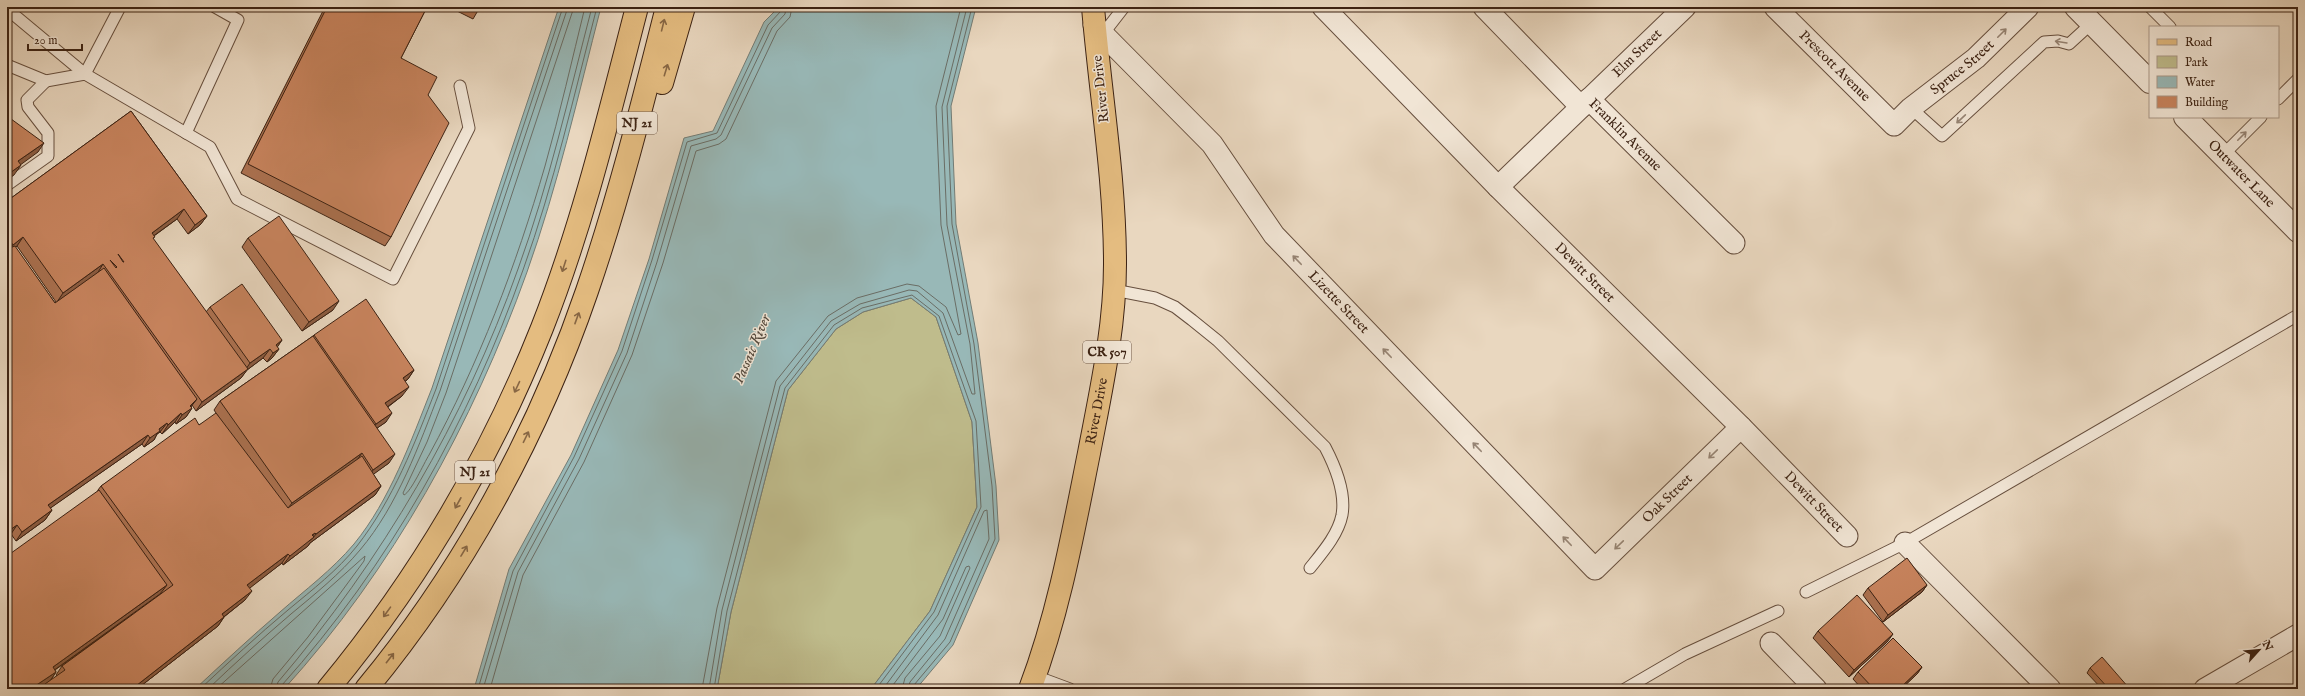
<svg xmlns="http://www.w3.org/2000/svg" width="2305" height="696" viewBox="0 0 2305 696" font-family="'IM FELL English',serif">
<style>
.green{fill:#bfbc8c;stroke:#7e6f50}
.water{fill:#98b8b7;stroke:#737c75}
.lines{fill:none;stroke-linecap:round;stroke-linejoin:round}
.shore{stroke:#6a6d65;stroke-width:1}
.service-casing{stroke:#674f3e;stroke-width:13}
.minor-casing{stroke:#674f3e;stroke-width:23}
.tertiary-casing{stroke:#674f3e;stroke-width:24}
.primary-casing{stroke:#3c2213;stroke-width:24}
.motorway-casing{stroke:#3c2213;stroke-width:24}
.service{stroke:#f1e5d5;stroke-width:11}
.minor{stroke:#f1e5d5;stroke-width:21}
.tertiary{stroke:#f1e5d5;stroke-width:22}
.primary{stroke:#e4bc80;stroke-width:22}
.motorway{stroke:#e4bc80;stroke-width:22}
.wall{fill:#ab7150;stroke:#3c2213;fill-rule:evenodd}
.shaded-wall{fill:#8b5c41;stroke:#3c2213}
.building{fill:#c7835d;stroke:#3c2213;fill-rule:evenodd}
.oneway{stroke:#886744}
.oneway2{stroke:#968474}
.labels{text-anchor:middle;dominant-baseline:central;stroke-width:3;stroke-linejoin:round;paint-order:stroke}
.shield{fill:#f1e5d5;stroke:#725c4d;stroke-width:1}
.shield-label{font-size:13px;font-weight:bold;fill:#3c2213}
.street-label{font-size:14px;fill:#3c2213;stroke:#f1e5d5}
.water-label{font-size:15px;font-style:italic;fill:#53483c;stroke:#f1e5d5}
</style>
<rect width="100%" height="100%" fill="#e9d7bf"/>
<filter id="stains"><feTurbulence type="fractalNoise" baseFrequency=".005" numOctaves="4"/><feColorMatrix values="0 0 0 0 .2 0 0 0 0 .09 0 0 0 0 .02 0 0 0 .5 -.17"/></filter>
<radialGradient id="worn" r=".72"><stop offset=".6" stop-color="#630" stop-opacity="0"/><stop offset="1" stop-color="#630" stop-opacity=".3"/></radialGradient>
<path class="green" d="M911,298L936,317L972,422L977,507L930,611L871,689H717L731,612L788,390L836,329L863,312Z"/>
<g class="water">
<path d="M559,7H601C578,96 558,185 527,272C473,423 392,570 284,689H195C223,663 251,637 280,612C305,590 332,570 354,544C390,500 411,441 432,388Z"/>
<path d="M779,7H976L951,106L956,224L978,343L996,486L999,540L953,645L916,689H871L930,611L977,507L972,422L936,317L911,298L863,312L836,329L788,390L731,612L717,689H474L509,569L571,455L618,350L649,259L684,138L713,131L764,22Z"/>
</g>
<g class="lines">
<g class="shore">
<path d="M574,7L446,393L427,442L403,493L404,495C411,492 424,463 429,455C479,363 516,266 545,166C560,113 572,60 585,7"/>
<path d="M200,689C229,662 258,635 288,610C312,590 338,570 357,546C393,500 415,443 436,389L563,7"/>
<path d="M208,689C235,663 263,638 291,614C315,594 340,574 360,550C398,505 419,445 440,391L568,7"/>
<path d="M216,689L365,556L364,561L308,637L273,679L270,689"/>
<path d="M276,689L278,682C382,560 464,421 518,269C549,184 569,95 592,7"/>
<path d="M281,689L282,685C389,566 470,420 523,270C554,184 574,95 597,7"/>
<path d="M478,689L513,571L574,457L622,351L652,260L687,142L717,133L768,25L781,11V7"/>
<path d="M483,689L518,572L579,459L627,353L657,262L691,146L716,139L721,135L772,28L785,14L786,7"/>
<path d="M490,689L523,575L584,462L632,355L663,263L696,151L719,144L726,139L777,31L790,17L792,7"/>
<path d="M702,689L717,608L776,381L828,316L857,298L907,284L919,286L946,307L958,335L961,334L941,225L936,106L961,7"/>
<path d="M709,689L722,610L780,386L831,321L860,304L909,290L917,291L943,313L972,394H975L970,344L947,225L942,107L967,7"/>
<path d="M714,689L727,611L785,388L834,325L862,308L912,295L939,316L976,421L981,507L934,612L876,689"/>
<path d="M883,689L938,615L984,511L987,510L989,539L945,639L910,682L908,689"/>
<path d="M890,689L943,619L966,567L969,566L970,568L940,636L905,678L902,689"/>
<path d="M913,689L914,685L950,642L995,539L992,486L974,344L952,224L947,106L972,7"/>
</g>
<g class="service-casing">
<g id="service">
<path d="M2150,7L2170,27"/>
<path d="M7,9L85,74L120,7"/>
<path d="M1103,34L1124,7"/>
<path d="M7,65L46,81L85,74L210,147L237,199L393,279L469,128L460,86"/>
<path d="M2278,99L2298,79"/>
<path d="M1911,108L1942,136L2044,42L2058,41L2069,44L2092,23"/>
<path d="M186,133L238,20L215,7"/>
<path d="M2223,155L2261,117"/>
<path d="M7,185L48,156V133L28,107L27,100L46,81"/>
<path d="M1114,290L1155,298L1175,307L1192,320L1218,341L1325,447C1335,466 1346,492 1342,515C1338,535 1322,553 1310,568"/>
<path d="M1806,592L1905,543L2298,315"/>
<path d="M1035,676L1070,689"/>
<path d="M1625,689L1685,654L1778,611"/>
</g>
</g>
<g class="minor-casing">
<g id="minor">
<path id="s1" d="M1323,7L1498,187L1741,427L1847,536"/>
<path d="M1484,7L1581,107"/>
<path id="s2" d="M1775,7L1894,125L1911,108L1976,58L2028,7"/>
<path id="s3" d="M1094,25L1212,144L1274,235L1595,569L1741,427"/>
<path id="s4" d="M1589,99L1734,243"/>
<path id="s5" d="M1498,187L1685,7"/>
<path d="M1905,543L2050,689"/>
<path d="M1771,643L1816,689"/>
<path d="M2205,689L2298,635"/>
</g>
</g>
<g class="tertiary-casing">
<g id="tertiary">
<path d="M2076,7L2150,82"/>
<path id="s6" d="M2185,117L2298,231"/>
</g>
</g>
<g class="primary-casing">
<g id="primary">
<path id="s7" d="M1030,689C1059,612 1073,533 1089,453C1101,390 1115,328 1115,264C1115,178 1100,92 1093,7"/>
</g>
</g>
<g class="motorway-casing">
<g id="motorway">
<path d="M662,83L684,7"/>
<path d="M328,689C418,580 490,459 542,328C583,224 609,115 637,7"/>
<path d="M366,689C463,572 538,434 587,291C619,198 643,102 667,7"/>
</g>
</g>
<use href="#service" class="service"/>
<use href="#minor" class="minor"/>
<use href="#tertiary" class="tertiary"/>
<use href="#primary" class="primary"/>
<use href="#motorway" class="motorway"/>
</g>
<g class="wall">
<path d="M302,7H307L306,9Z"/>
<path d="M325,7H427L401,58L428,95L391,237L385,246L241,173Z"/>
<path d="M449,7H480L473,19Z"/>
<path d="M131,111L207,216L200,225L188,234L177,219L154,236L153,239L206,312L210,307L282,340L277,347L279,349L272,358L267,362L263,358L247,370L241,378L196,411L192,405L191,407L192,408L186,417L176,424L175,422L162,434L160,432L157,434L154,440L144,447L142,444L50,508L52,510L45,520L16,541L11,534L7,537V201ZM17,246L56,302L55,303L15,247Z"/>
<path d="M248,238L333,310L302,331L242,247Z"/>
<path d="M314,335L414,370L408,379L405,382L402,396L388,407L386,422L377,428L389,463L373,474L381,486L375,495L310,543L308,546L283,565L282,563L249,588L245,600L224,617L218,626L137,689H42L45,684L57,676L56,675L62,666L132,615L55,670L56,672L50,681L98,490L101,486L199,425L218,416L214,410L220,401L313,336Z"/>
<path d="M1927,585L1922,592L1883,622L1863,595L1868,588Z"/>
<path d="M1818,631L1888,641L1849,677L1813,638Z"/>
<path d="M1922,667L1917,674L1901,689H1862L1853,679L1858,672Z"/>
<path d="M2090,668L2129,689H2102L2087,673Z"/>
</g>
<g class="shaded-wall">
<path d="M44,143L38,152L12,171L18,161Z"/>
<path d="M21,165L14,175L7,180V175Z"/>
<path d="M184,209L177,219L145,242L152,233Z"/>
<path d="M207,216L200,225L188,234L195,225Z"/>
<path d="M23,237L17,246L7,254L13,245Z"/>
<path d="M103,264L97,274L57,302L63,293Z"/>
<path d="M339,301L333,310L302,331L309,322Z"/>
<path d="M282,340L276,349V345Z"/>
<path d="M270,349L263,358L247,370L241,378L196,411L202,402L244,372L250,363Z"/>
<path d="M279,349L272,358L267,362L273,353Z"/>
<path d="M414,370L408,379L396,388L403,378Z"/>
<path d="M409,387L402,396L379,413L385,403Z"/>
<path d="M197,399L190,408H192L186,417L176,424L182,415Z"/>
<path d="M181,413L175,422L162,434L168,425Z"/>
<path d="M392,413L386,422L370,433L376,424Z"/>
<path d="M167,423L160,432L157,434L154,440L144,447L150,438L159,429Z"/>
<path d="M148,435L142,444L42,514L48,505Z"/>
<path d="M362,453L355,463L285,512L292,503Z"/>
<path d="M395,454L389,463L367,479L373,470Z"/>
<path d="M381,486L375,495L310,543L308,546L283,565L290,556L315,533L309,541L313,538L316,534Z"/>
<path d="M52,510L45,520L16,541L22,532Z"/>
<path d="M17,525L11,534L7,537V532Z"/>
<path d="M288,554L282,563L241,595L247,585Z"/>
<path d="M167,585L160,594L46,676L53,667Z"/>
<path d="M1927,585L1922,592L1883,622L1888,615Z"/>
<path d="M252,591L245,600L216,623L222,614Z"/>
<path d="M224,617L218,626L137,689H132Z"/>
<path d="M1893,634L1888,641L1849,677L1854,670Z"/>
<path d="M1922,667L1917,674L1901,689H1899Z"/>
<path d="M56,672L50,681L38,689H33L35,686Z"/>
</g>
<g class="building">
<path d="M327,7H427L401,58L437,77L428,95L449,123L391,237L248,164Z"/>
<path d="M474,7H480L479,10Z"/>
<path d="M131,111L207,216L195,225L184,209L152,233L155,237L153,238L248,369L202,402L103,264L63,293L23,237L13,245L7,236V201ZM118,254L124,262H123ZM110,260L117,267L116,268Z"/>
<path d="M7,116L44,143L18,161L21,165L7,175Z"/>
<path d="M279,216L339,301L309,322L248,238Z"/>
<path d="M15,246L55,303L104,268L197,399L190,406L192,408L182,415L181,413L168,425L167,423L159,429L160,431L150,438L148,435L48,505L52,510L22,532L17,525L7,532V249Z"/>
<path d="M242,284L282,340L276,345L279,349L273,353L270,349L250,363L210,307Z"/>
<path d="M366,299L414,370L403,378L409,387L385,403L392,413L376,424L314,335Z"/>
<path d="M313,336L395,454L373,470L362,453L292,503L220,401Z"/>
<path d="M216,413L288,508L362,456L381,486L316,534L315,533L312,535L314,537L290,556L288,554L247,585L252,591L222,614L224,617L132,689H47L48,688L45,684L65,670L62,666L173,585L101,486L195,418L199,425Z"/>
<path d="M99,490L167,585L53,667L56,672L35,686L37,689H7V556Z"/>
<path d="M1907,558L1927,585L1888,615L1868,588Z"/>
<path d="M1857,595L1893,634L1854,670L1818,631Z"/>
<path d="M1893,638L1922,667L1899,689H1874L1858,672Z"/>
<path d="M2102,657L2129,688L2128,689H2109L2090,668Z"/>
</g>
<defs><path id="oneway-shaft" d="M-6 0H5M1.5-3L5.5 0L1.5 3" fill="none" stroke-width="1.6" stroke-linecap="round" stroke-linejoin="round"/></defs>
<g class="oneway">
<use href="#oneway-shaft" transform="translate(663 25) rotate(-76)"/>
<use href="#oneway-shaft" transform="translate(666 70) rotate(-73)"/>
<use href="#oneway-shaft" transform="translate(564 266) rotate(108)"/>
<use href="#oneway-shaft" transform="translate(577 318) rotate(-70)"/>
<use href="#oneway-shaft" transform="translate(517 387) rotate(115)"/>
<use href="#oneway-shaft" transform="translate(526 437) rotate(-64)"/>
<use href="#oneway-shaft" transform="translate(458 503) rotate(119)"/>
<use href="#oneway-shaft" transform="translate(464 551) rotate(-59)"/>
<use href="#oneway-shaft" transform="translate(387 612) rotate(126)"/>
<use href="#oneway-shaft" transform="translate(390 658) rotate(-52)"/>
</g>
<g class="oneway2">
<use href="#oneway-shaft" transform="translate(2002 33) rotate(-45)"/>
<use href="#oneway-shaft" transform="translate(2061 42) rotate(-171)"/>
<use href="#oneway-shaft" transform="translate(1961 119) rotate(137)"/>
<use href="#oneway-shaft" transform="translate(2242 136) rotate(-45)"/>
<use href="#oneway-shaft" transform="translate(1297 260) rotate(-134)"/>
<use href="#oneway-shaft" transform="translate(1387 353) rotate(-134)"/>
<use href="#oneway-shaft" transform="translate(1477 447) rotate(-134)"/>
<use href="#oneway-shaft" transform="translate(1713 454) rotate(136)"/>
<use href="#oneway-shaft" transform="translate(1567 541) rotate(-134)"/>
<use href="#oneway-shaft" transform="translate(1619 545) rotate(136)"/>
</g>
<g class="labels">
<g class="shield">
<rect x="617" y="112" width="40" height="22" rx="3"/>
<rect x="1083" y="341" width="48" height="22" rx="3"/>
<rect x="455" y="461" width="40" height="22" rx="3"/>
</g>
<g class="shield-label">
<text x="637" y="123">NJ 21</text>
<text x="1107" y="352">CR 507</text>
<text x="475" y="472">NJ 21</text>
</g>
<g class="street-label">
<text stroke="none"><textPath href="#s5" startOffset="193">Elm Street</textPath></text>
<text stroke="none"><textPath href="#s2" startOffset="84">Prescott Avenue</textPath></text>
<text stroke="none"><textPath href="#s2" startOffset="257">Spruce Street</textPath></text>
<text transform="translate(1101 89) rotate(-96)">River Drive</text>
<text stroke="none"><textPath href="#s4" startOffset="51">Franklin Avenue</textPath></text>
<text stroke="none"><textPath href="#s6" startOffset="80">Outwater Lane</textPath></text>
<text stroke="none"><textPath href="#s1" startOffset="373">Dewitt Street</textPath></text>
<text stroke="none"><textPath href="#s3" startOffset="371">Lizette Street</textPath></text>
<text stroke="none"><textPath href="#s7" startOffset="286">River Drive</textPath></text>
<text stroke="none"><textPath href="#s3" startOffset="842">Oak Street</textPath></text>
<text stroke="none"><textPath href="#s1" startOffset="697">Dewitt Street</textPath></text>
</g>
<g class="water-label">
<text transform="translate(752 349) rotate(-67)">Passaic River</text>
</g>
</g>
<rect width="2305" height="696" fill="none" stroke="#e9d7bf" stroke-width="24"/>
<rect x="8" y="8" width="2289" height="680" fill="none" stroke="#3c2213" stroke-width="2"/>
<rect x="12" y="12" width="2281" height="672" fill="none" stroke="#3c2213"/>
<rect x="2149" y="26" width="130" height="92" fill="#f1e5d5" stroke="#a99787"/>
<rect x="2157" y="39" width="20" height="6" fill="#e4bc80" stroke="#a99787"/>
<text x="2185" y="46" font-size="12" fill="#3c2213">Road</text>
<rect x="2157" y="56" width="20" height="12" fill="#bfbc8c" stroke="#a99787"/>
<text x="2185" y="66" font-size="12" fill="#3c2213">Park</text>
<rect x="2157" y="76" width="20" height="12" fill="#98b8b7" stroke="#a99787"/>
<text x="2185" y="86" font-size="12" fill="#3c2213">Water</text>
<rect x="2157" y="96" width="20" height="12" fill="#c7835d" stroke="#a99787"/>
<text x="2185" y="106" font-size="12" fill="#3c2213">Building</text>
<g transform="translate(2259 650) rotate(63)" stroke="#f1e5d5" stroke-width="3" paint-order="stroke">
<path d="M0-3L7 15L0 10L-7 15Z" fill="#3c2213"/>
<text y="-6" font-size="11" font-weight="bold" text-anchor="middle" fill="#3c2213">N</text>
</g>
<path d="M28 44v6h54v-6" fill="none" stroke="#3c2213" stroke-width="2"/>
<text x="34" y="44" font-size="12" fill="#3c2213" stroke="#f1e5d5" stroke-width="3" paint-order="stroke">20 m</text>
<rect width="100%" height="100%" filter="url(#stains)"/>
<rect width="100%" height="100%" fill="url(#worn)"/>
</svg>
